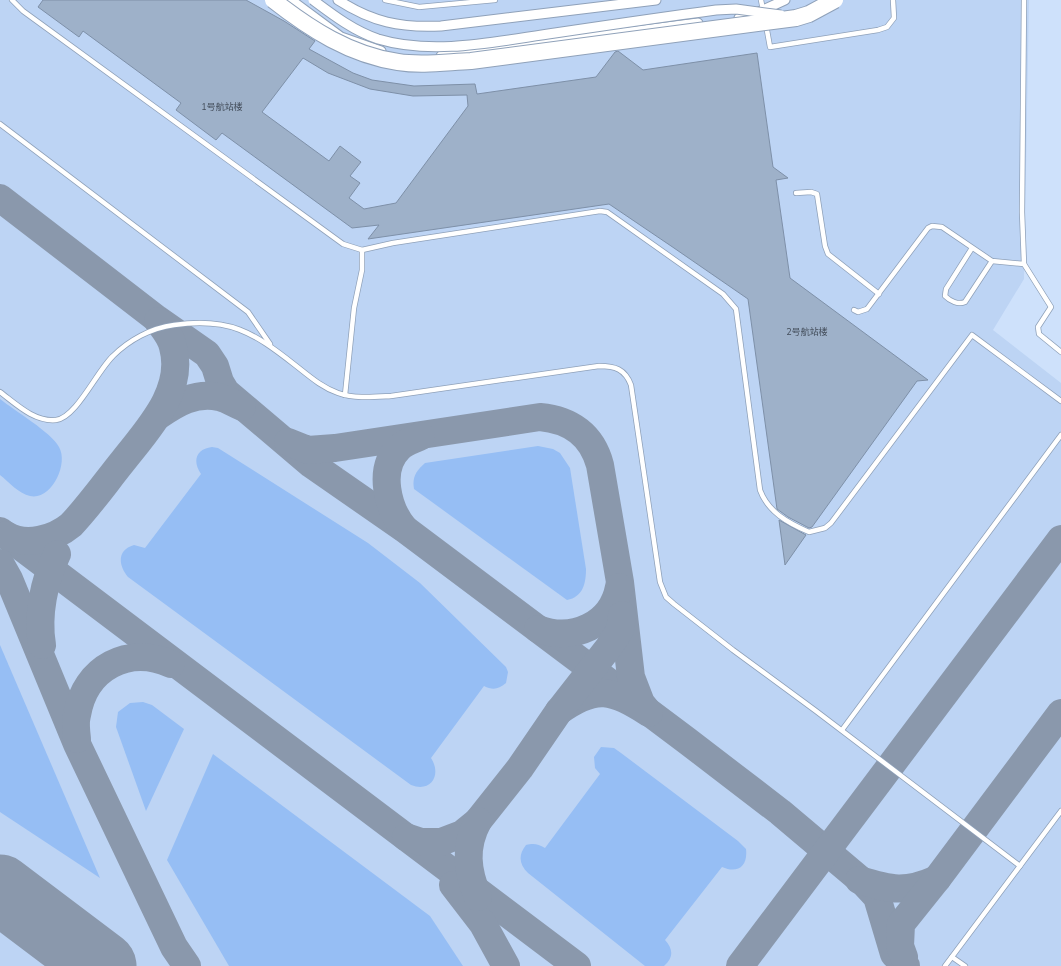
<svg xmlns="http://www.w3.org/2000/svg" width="1061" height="966" viewBox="0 0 1061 966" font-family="'Nunito Sans','Noto Sans SC',sans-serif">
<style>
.built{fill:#bdd4f4}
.grass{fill:#96bef4}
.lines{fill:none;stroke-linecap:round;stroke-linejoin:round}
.taxiway{stroke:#8a98ac;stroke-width:28}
.runway{stroke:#8a98ac;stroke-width:69}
.building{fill:#9eb1c9;stroke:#7e90a8;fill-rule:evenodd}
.lane-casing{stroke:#8fa1b9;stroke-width:6}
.street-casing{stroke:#8fa1b9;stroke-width:11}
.lane{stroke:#fff;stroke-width:4.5}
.street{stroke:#fff;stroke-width:9}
.street-bridge-casing{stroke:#8fa1b9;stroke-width:11;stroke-linecap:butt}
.highway-bridge-casing{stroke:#8fa1b9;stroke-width:18;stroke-linecap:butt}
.street-bridge{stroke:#fff;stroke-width:9}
.highway-bridge{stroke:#fff;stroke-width:16}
.labels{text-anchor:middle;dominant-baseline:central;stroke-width:3;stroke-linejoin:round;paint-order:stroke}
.number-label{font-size:9px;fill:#424c59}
</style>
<rect width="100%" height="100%" fill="#cee1fb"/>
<path class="built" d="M0,0H1029L1024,279L993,330L1061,383V966H0Z"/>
<g class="grass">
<path d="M0,399C15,411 51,432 59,447C69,464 51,501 30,496C19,494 9,482 0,475Z"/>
<path d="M538,446L553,449L560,453L570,468L586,569C586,583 583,597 567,600L414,489C412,477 416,471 425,463Z"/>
<path d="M212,447L218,448L368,543L420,583L506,667L508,672L506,683C498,690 492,690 484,686L431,758C442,775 431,793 411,785L128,577C118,565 117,550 134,545L145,548L201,474C192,461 196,449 212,447Z"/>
<path d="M0,645L100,878L0,812Z"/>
<path d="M143,702L152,705L184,729L146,811L116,727L118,712L130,703Z"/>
<path d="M601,747L614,748L621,753L738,841L746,849C748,866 738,874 722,867L665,940C673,949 674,957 664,966H645L528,873C519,864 518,855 526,845C534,843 538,844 545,848L600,774L595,768L594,757Z"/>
<path d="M213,754L430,916L463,966H229L167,860Z"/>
</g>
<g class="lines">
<g class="taxiway">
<path d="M0,198L157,319L207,354L215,366L220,382L226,392L311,464L406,530L686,740L780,812L863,882L877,897L894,954L906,966"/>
<path d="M158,416C177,403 195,392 219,397C227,399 235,404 242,407"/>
<path d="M288,442L308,450L335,448L540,417C571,420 592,435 600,465L620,582L631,677L641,703L649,713C612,690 597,684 559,711"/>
<path d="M404,528C388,509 377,469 399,448C405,442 414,440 421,436"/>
<path d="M0,531L577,966"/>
<path d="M6,535C26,547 54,539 71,525C90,505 106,482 123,461C148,429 185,391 173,347C171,337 164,329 158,321"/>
<path d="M0,563L9,579L77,744L174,947L187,966"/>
<path d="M538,629C573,642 612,625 619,587"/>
<path d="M42,645C37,615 44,581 57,554"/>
<path d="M77,739C76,731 75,722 77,715C85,667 129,645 171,664"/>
<path d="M406,837L421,842H441L462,834L478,821L520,768L559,711L609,647L620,630L622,615"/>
<path d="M859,880C892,890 905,893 937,879"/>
<path d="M453,885L483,924L506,966"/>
<path d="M478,897C467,871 464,847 478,821"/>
<path d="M904,957L900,946L901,924L937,879L1061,713"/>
<path d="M740,966L1061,539"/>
</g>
<path class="runway" d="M0,889L102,966"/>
</g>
<g class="building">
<path d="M43,0H246L284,21L315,41L309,49L353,73L372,80L414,86L475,84L477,94L596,77L615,52L618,51L643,70L757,53L773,167L788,178L776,180L790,278L928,380L917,381L812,527L809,528L788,517L777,509L748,299L674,248L609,204L368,239L379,225L352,228L222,133L216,140L176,110L181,103L83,31L79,37L38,7ZM303,58L328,73L370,89L413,96L467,95L468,106L396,203L364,209L349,198L360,183L350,176L361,162L340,146L329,161L262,112Z"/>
<path d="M779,520L806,535L785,565Z"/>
</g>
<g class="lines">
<g class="lane-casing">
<g id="lane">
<path d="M12,0L23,11L343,244L362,250L393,243L600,211L607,212L723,294L736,309L760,490C768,512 788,523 809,532L825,528L831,523L972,335L1061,401"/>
<path d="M385,0L419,7L495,0"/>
<path d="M761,0L763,10"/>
<path d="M1024,0L1022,212L1024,264L1051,307L1038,327L1039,334L1061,352"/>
<path d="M766,25L770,47L878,30L887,27L894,18L893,0"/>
<path d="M0,124L248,312L270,344"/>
<path d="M796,193L811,192L817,194L825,246L828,254L879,294"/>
<path d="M972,248L946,289L945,296C950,301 958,305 965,302L992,261"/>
<path d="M854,310L858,312L867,309L928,228L932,226L942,227L992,261L1024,264"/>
<path d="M0,392C16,404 34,422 56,420C76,418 97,371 113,356C129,340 151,328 174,325C229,317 253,332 295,365C308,375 321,387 338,393C355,399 374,397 391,396L599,366C615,366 625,369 631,385L660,582L666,597L674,604L733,650L816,711L1020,866"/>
<path d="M345,395L354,308L362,270V250"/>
<path d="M842,730L1061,435"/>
<path d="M952,957L965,966"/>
<path d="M945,966L1061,811"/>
</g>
</g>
<g class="street-casing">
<g id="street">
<path d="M291,0L341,37L381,51"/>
<path d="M338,0C372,22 400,28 441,26L656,0"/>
<path d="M739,18L750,16L785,0"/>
<path d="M441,56L698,23"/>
</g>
</g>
<use href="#lane" class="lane"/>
<use href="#street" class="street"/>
<g class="street-bridge-casing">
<path id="street-bridge" d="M313,0C333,15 354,31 378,39C434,56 498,41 555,33C609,25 663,17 716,10L736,9L781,15"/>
</g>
<g class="highway-bridge-casing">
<path id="highway-bridge" d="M273,0C310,29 350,55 398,62C422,66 447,62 471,61L796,18L809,14L835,0"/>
</g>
<use href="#street-bridge" class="street-bridge"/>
<use href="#highway-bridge" class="highway-bridge"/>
</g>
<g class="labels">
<g class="number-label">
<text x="222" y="107">1号航站楼</text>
<text x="807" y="332">2号航站楼</text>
</g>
</g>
</svg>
